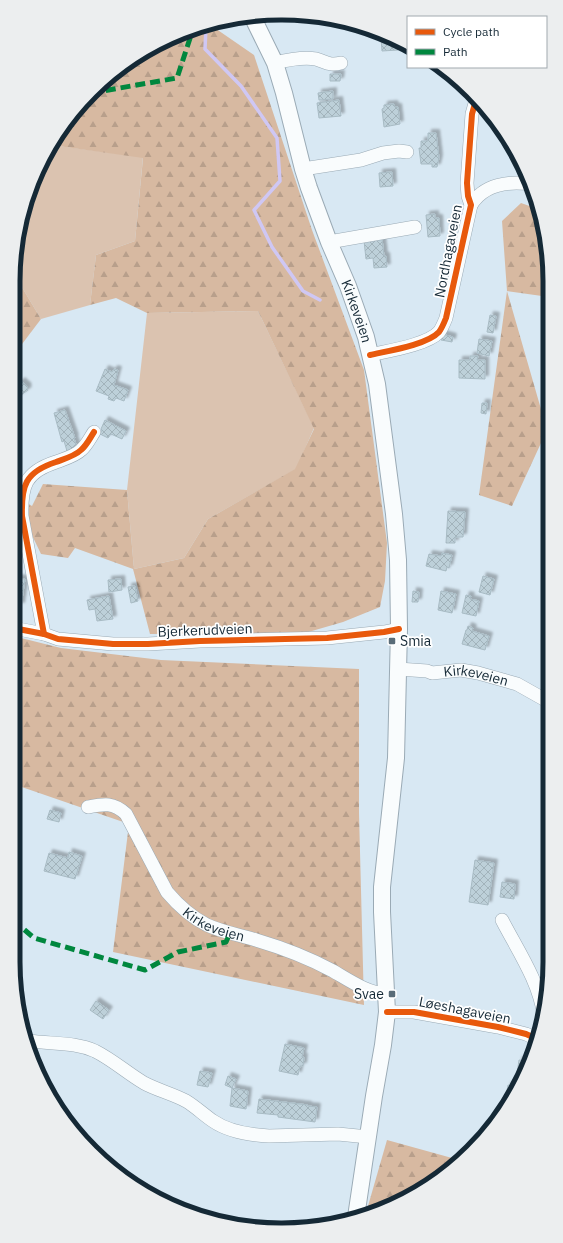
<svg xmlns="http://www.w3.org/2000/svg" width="563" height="1243" viewBox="0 0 563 1243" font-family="'IBM Plex Sans',sans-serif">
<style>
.grass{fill:#dbc3b0}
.forest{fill:url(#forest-firs)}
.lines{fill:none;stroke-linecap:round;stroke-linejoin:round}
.stream{stroke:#cfc7f4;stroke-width:3.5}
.building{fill:url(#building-cross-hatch);stroke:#a8bbc4;filter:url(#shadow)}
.minor-casing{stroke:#9aaab5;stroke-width:14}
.major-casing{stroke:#9aaab5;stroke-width:18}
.minor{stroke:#f9fcfd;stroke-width:13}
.major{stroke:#f9fcfd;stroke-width:16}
.quiet{stroke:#00873e;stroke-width:5;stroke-dasharray:10 5;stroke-linecap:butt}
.cycleway-casing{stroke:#fff;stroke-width:8}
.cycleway{stroke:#e8590c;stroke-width:6}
.poi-dot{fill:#596c78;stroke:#fff;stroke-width:1.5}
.labels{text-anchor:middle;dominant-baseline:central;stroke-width:3.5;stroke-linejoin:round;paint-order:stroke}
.street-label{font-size:14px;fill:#152936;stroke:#fff}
.poi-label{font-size:14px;fill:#152936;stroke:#fff;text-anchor:start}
.rim{fill:none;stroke:#152936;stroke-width:5}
</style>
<defs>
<pattern id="forest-firs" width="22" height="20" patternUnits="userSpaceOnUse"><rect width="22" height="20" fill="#d7b9a1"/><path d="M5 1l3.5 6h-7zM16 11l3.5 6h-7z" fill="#b89f8b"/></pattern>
<pattern id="building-cross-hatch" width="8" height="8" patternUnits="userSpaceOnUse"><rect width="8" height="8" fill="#bdd0d9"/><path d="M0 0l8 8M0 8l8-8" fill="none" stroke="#a2b3bb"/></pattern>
<filter id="shadow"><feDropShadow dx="3.5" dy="-3.5" stdDeviation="1" flood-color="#0004"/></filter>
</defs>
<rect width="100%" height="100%" fill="#d8e8f3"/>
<g class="grass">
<path d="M51,145L143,157L135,241L96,255L90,305L41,319L14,274L18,229L33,179Z"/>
<path d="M258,311L314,428L296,469L208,519L184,558L134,569L127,490L147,313Z"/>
</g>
<g class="forest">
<path d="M209,24L254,55L312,230L364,370L387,543L385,581L380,607L343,622L305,633L150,634L133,569L75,548L68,558L41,554L29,529L13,523V494L32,506L43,484L127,490L134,569L184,558L208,519L295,469L314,429L258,311L147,313L116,298L90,305L96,255L135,241L143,158L51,145L58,133L91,92L132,58L179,34Z"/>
<path d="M521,203L538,209L548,246V304L542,296L507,291L547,430L512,506L479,495L507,291L502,221Z"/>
<path d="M14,274L41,319L13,356V281Z"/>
<path d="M13,636L61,648L161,660L359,669V813L364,1005L113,952L129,824L13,784Z"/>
<path d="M387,1140L452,1158L457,1160L416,1194L366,1213Z"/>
</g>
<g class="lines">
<path class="stream" d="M205,26L206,27L205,49L241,86L277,138L280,181L254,210L272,247L303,291L320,300"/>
</g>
<g class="building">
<path d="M386,35L397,41L398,50L382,51L381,38H386Z"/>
<path d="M330,74H341L340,81H330Z"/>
<path d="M333,91V99L319,100L318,93Z"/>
<path d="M339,100L341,116L319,118L317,103Z"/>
<path d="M394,104L395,107H398L400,124L384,127L382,109L384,108V105Z"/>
<path d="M428,133H436L439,158L437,167H432V164H421L419,148H421V141H428Z"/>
<path d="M392,172L393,186L380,187L379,173Z"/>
<path d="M435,214V218H439L440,236L428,237L426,215Z"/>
<path d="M382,239L384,256H386L387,267L374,268L373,258L366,259L364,241Z"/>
<path d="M490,315L496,316L493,333L487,332Z"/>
<path d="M442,334L453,337L452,342L441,340Z"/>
<path d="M479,339L492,341L489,356L477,353Z"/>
<path d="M470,356H478L477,360H485V379L459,378V360H470Z"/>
<path d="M105,369L112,372L114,369L118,370L114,385L128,390L124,401L116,398L114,401L108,399L109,396L96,391Z"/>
<path d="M22,381L24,384H25L28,387L27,388L28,390L13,401V388Z"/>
<path d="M482,403H487L486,414L481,413Z"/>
<path d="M65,410L75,438H74L77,448L67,451L64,441L62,442L54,413Z"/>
<path d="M105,420L126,431L122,439L111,434L108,438L100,434L102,430L101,429Z"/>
<path d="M448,511L465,512L463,537H455V543H446Z"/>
<path d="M442,553L452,555L449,568L447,567L446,571L426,566L429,554L441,556Z"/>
<path d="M483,576L494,579L490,595L479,592Z"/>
<path d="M17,578L25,579L21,606L13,605V586H16Z"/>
<path d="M121,579L122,590L109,592L108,580Z"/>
<path d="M135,586L138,601L131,603L128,587Z"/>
<path d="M413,591L419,592L418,602H412Z"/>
<path d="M441,591L456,594L452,613L438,610Z"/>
<path d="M466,595L471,596L470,599L479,601L476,616L462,613Z"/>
<path d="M109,596L113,619L97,621L95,609L89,610L87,600Z"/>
<path d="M468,626L473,628L472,631L489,636L485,650L462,644L466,630H467Z"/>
<path d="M50,810L61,813L59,822L47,819Z"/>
<path d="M69,852L82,856L75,879L44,871L49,853L68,858Z"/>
<path d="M475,860L494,863L488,905L469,902Z"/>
<path d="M502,882L515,884L514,899L500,897Z"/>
<path d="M550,885V914L543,913Z"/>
<path d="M96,1001L109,1010L103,1019L90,1010Z"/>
<path d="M285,1044L304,1048L302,1057H304L303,1066H300L298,1075L279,1071Z"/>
<path d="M519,1060L530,1061L523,1075L517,1074Z"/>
<path d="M200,1071L212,1073L208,1087L197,1085Z"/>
<path d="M228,1076L236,1079L232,1088L225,1085Z"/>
<path d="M508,1085L516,1087L503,1105L505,1096H506Z"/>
<path d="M232,1088L248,1091L246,1109L230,1106Z"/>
<path d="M259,1099L308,1105V1106L317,1107L315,1122L278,1117V1115L257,1113Z"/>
</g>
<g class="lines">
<g class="minor-casing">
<g id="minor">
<path d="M275,63C287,60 304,57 316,59C326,62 330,66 341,63"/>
<path d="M303,169L361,160L383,153L399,151L407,152"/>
<path d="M471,205C484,184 509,181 531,184"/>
<path d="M329,242L415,227"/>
<path d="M370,355C387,351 427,345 439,332C442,328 444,323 446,318L471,205L468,196L467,183L472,114L476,100"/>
<path d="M13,628L44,634L58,639L113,644H148L200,641L327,638L384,632L399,629"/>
<path d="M44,634L22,516C21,486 25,472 56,462C64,459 75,456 81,450C87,445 90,438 94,432"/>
<path id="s1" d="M398,669L427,671L432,673L461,670L478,673L517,684L549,702"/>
<path id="s2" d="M88,807C104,804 113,802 126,814L167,892C178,905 191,917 207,925C222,932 240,935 256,940C283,948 309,958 333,971C347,979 370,995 386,993"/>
<path d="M502,920C518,951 539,981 544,1016"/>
<path d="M387,1012H414L498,1027L526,1034L537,1039"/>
<path d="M26,1040C49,1045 73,1041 95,1051C113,1060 127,1073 144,1083C157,1090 173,1094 186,1101C196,1107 204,1115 213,1121C229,1132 250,1135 269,1136L338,1134L368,1137"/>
</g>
</g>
<g class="major-casing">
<g id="major">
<path id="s3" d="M252,16L275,63L284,93L303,169L309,188L329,242L348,286L366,337L377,384L394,514L398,560L399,629L396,758L382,887V912L387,1012L383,1045L374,1096L356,1217"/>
</g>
</g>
<use href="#minor" class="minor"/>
<use href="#major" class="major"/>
<g class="quiet">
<path d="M91,93L177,78L193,29"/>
<path d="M13,920L34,938L145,970L178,952L226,942L230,933"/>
</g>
<g class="cycleway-casing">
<g id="cycleway">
<path d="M370,355C387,351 427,345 439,332C442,328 444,323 446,318L471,205L468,196L467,183L472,114L476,100"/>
<path d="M13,628L44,634L58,639L113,644H148L200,641L327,638L384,632L399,629"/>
<path d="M44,634L22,516C21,486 25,472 56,462C64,459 75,456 81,450C87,445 90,438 94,432"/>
<path d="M387,1012H414L498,1027L526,1034L537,1039"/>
</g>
</g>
<use href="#cycleway" class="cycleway"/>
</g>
<g class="poi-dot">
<rect x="388" y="637" width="8" height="8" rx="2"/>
<rect x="388" y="990" width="8" height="8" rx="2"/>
</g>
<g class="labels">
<g class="street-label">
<text transform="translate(448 251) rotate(-79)">Nordhagaveien</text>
<text stroke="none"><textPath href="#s3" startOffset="314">Kirkeveien</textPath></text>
<text transform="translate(205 630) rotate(-2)">Bjerkerudveien</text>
<text stroke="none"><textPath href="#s1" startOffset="79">Kirkeveien</textPath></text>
<text stroke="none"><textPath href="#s2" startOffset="187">Kirkeveien</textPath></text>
<text transform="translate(465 1010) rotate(11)">Løeshagaveien</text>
</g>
<g class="poi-label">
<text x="400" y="641">Smia</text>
<text x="384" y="994" text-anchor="end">Svae</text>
</g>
</g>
<path d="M0 0H563V1243H0ZM281 20H282A261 261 0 0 1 543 281V962A261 261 0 0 1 282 1223H281A261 261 0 0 1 20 962V281A261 261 0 0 1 281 20Z" fill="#eceeef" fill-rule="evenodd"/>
<path class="rim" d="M281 20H282A261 261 0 0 1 543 281V962A261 261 0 0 1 282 1223H281A261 261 0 0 1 20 962V281A261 261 0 0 1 281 20Z"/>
<rect x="407" y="16" width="140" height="52" fill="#ffffff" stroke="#a1a9af"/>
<rect x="415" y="29" width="20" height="6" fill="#e8590c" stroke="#a1a9af"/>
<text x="443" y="36" font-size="12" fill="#152936">Cycle path</text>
<rect x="415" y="49" width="20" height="6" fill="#00873e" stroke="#a1a9af"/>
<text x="443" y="56" font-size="12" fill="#152936">Path</text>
</svg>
